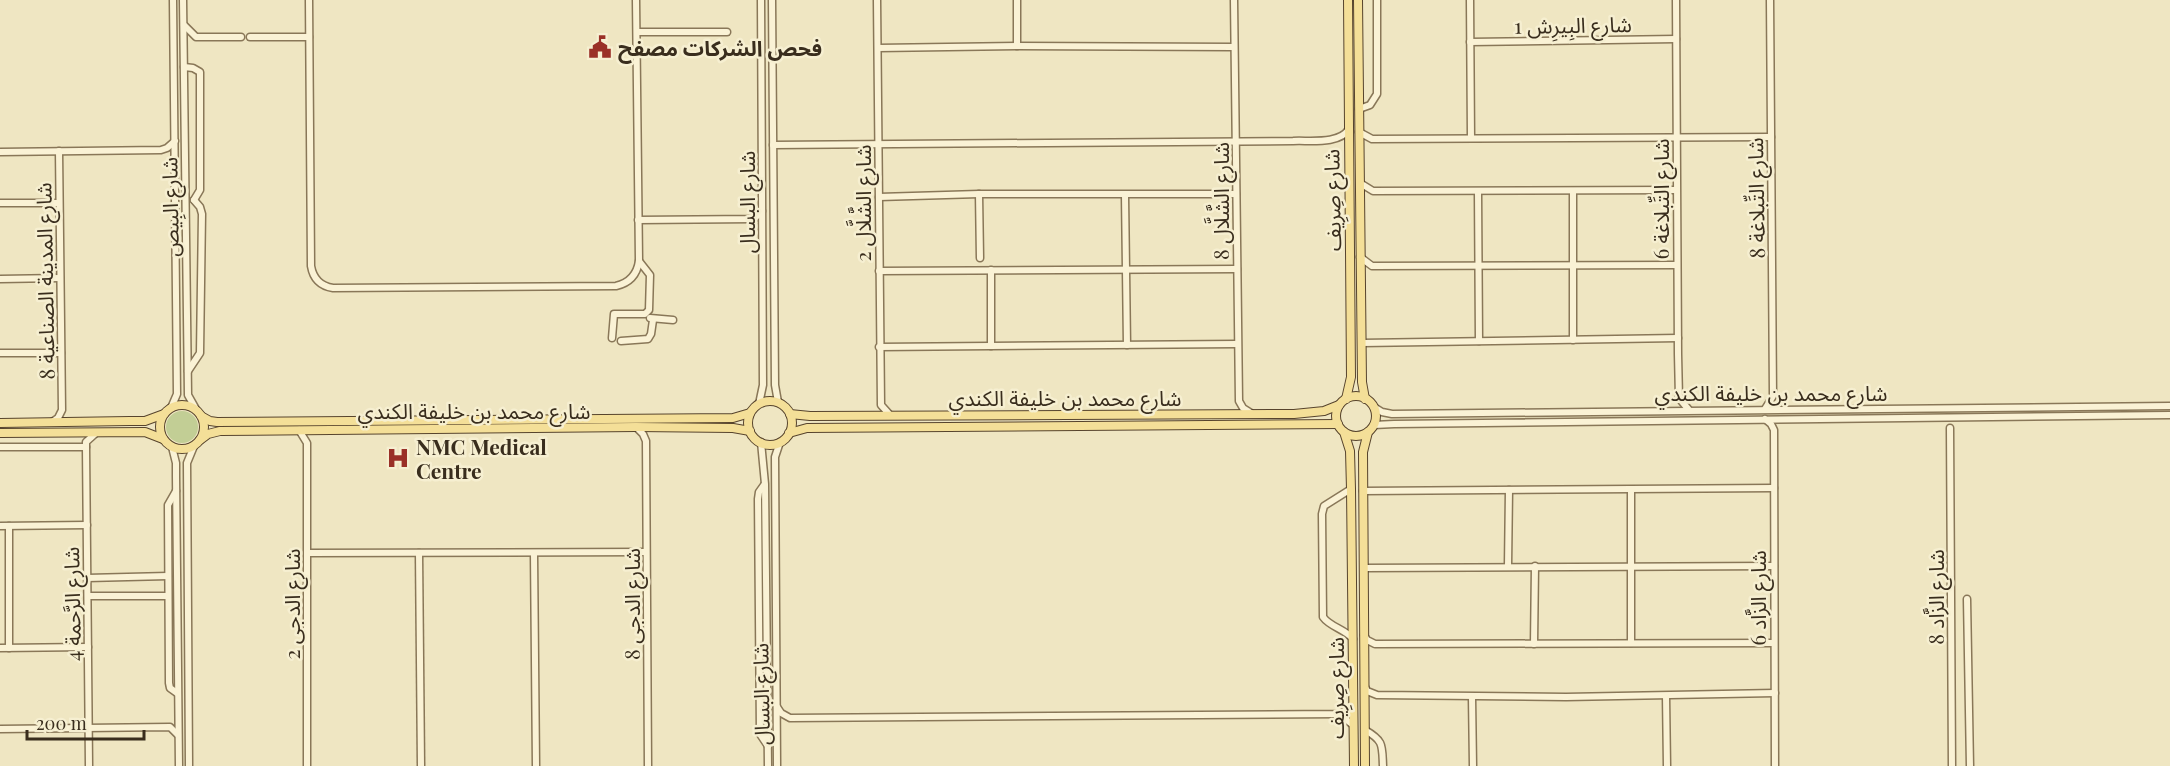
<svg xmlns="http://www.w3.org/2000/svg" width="2170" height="766" viewBox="0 0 2170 766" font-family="'Playfair Display','Noto Sans Arabic',serif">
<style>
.green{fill:#c2ce95}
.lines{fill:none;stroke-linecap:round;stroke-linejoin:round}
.minor-casing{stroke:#897758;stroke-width:9}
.major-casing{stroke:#57442d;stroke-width:10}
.minor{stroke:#faf2d5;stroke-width:6}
.major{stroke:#f4df98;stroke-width:8}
.labels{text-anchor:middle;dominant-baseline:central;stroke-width:5;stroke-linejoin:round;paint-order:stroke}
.street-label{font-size:21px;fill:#392d1d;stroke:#f6efd1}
.poi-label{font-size:21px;font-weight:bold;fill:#392d1d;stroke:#f6efd1;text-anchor:start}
</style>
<rect width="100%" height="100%" fill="#efe6c2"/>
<circle class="green" cx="182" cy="427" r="16"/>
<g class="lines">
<g class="minor-casing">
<g id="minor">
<path d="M183,0L188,395L197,411"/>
<path d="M309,0L311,266C313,278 320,286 333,288L616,286C629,283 637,275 639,261L636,0"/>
<path d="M772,0L775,385L778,402"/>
<path d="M877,0L881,405L890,415"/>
<path d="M1017,0V46"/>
<path d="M1234,0L1239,401L1243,408L1251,413"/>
<path d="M1470,0L1471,138"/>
<path d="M1676,0L1678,354L1679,398L1689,410"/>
<path d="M184,25L196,37H241"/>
<path d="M637,32H727"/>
<path d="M250,37H309"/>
<path d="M1470,42L1676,39"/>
<path d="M878,48L1017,46L1234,47"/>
<path d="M184,67L193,68L200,72V190L194,200"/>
<path d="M1359,109L1370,105L1377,94V0"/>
<path d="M1359,132L1372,139L1771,137"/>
<path d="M773,145L1293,141C1309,140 1339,145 1349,129"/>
<path d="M0,152L161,150L167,148L175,141"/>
<path d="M1360,183L1373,191L1676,190"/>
<path d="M1573,191V340"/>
<path d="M1478,192L1479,341"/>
<path d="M979,194L980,258"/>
<path d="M1125,195L1127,345"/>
<path d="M879,197L979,194H1236"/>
<path d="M0,203H59"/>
<path d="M638,220L754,219L762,211"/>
<path d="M1360,257L1372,266L1677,265"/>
<path d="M991,270V346"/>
<path d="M879,271L1237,269"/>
<path d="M0,279L60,278"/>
<path d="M650,318L673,320"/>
<path d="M612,338L614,314H645L649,310L650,275L639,261"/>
<path d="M621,341L648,339L651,334L653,320"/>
<path d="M1362,343L1678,338"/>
<path d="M879,347L1237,344"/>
<path d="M0,353H61"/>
<path d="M188,371L200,353L202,214L200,207L194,200"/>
<path d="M759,404L763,385L761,0"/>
<path d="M1374,407L1382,412L1392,414L2170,406"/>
<path d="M171,408L177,394L173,0"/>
<path d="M1765,409L1773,396L1770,0"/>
<path d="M1765,419L1771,424L1774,430L1775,766"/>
<path d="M52,422L58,418L62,410L59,151"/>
<path d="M1374,425L1394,424L2170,415"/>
<path d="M636,427L643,434L646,441L648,766"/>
<path d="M1950,428L1952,766"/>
<path d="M299,430L307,443V766"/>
<path d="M761,442L765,484L768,766"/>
<path d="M0,447H86"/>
<path d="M172,447L176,463V476L179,766"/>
<path d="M764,485L759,492L758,499L760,734L768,746"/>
<path d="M1351,489L1324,506L1322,514L1323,617C1330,627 1345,629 1353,639"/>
<path d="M176,491L168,505L169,683L170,688L177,693"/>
<path d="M1363,491L1774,488"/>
<path d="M0,526L87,525"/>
<path d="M9,526V648"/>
<path d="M308,553L646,552"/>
<path d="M419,553L421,766"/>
<path d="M534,554L536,766"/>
<path d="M1508,566L1509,490"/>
<path d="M1364,568L1774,566"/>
<path d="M87,578L168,576"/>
<path d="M88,596H168"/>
<path d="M1967,599L1970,766"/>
<path d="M1364,635L1367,640L1375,644L1774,643"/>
<path d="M1631,643V490"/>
<path d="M1534,644L1535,566"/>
<path d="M0,648L88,647"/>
<path d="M1365,687L1367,691L1377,695L1566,697L1775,693"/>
<path d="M1666,696L1667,766"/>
<path d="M1472,697L1473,766"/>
<path d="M777,707L781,713L790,718L1339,714L1353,707"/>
<path d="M1339,714L1353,725"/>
<path d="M0,729L170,727L178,735"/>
<path d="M1365,730C1384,741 1382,745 1383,766"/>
<path d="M89,766L86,447V442L96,433"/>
<path d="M189,766L187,463L194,446"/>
<path d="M777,766L775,457L780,442"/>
</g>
</g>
<g class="major-casing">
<g id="major">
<path d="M1358,0L1362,382L1365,399"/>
<circle cx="1356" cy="416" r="20"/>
<path d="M1346,399L1351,377L1348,0"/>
<circle cx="770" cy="423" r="22"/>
<circle cx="182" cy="427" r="22"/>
<path d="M790,414L810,416L1294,414L1324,411L1339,405"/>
<path d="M201,416L210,421L217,422L733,418L750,413"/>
<path d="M0,423L130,421H145L164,414"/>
<path d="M1344,432L1350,451L1351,489L1354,766"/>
<path d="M0,433L145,432L163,439"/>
<path d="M789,433L807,428L1338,424"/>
<path d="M200,440L208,434L220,431L636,427L733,428L750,431"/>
<path d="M1365,766L1363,452L1368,432"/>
</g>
</g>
<use href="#minor" class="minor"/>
<use href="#major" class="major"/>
</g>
<defs>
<g id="civic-bare" transform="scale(1.8)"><path d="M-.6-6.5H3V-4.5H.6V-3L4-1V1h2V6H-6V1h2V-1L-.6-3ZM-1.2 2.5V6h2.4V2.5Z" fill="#9a3027" stroke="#f6efd1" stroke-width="2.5" paint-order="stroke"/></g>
<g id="hospital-bare" transform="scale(1.8)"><path d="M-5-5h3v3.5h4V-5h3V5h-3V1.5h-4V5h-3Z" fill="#9a3027" stroke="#f6efd1" stroke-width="2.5" paint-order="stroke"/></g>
</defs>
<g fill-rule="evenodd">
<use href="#civic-bare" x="600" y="47"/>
<use href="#hospital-bare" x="398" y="458"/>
</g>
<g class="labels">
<g class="street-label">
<text transform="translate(1573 24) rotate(-1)">شارع البِيرِش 1</text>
<text transform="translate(1755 198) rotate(-91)">شارع التِّبلاغة 8</text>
<text transform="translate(1660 199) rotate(-90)">شارع التِّبلاغة 6</text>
<text transform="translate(1331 200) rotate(-91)">شارع صِرِيف</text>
<text transform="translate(1220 201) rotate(-90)">شارع الشَّلَّال 8</text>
<text transform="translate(746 202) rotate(-90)">شارع البسال</text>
<text transform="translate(862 203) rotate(-90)">شارع الشَّلَّال 2</text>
<text transform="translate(169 207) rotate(-91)">شارع البِيص</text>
<text transform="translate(44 281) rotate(-91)">شارع المدينة الصناعية 8</text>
<text x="1771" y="392">شارع محمد بن خليفة الكندي</text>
<text x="1065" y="397">شارع محمد بن خليفة الكندي</text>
<text x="474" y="410">شارع محمد بن خليفة الكندي</text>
<text transform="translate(1935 597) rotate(-90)">شارع الزَّاد 8</text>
<text transform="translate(1757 598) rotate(-90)">شارع الزَّاد 6</text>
<text transform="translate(71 604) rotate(-91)">شارع الرَّحمة 4</text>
<text transform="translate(291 604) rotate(-90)">شارع الدجى 2</text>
<text transform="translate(631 604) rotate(-90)">شارع الدجى 8</text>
<text transform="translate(1335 688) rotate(-90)">شارع صِرِيف</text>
<text transform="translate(760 694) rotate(-91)">شارع البسال</text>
</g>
<g class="poi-label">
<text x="618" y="47">فحص الشركات مصفح</text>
<text x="416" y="446">NMC Medical<tspan x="416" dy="24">Centre</tspan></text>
</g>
</g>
<path d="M27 730v9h117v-9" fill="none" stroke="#392d1d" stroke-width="3"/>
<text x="36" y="730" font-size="18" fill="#392d1d" stroke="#f6efd1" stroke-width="4.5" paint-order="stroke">200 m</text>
</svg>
